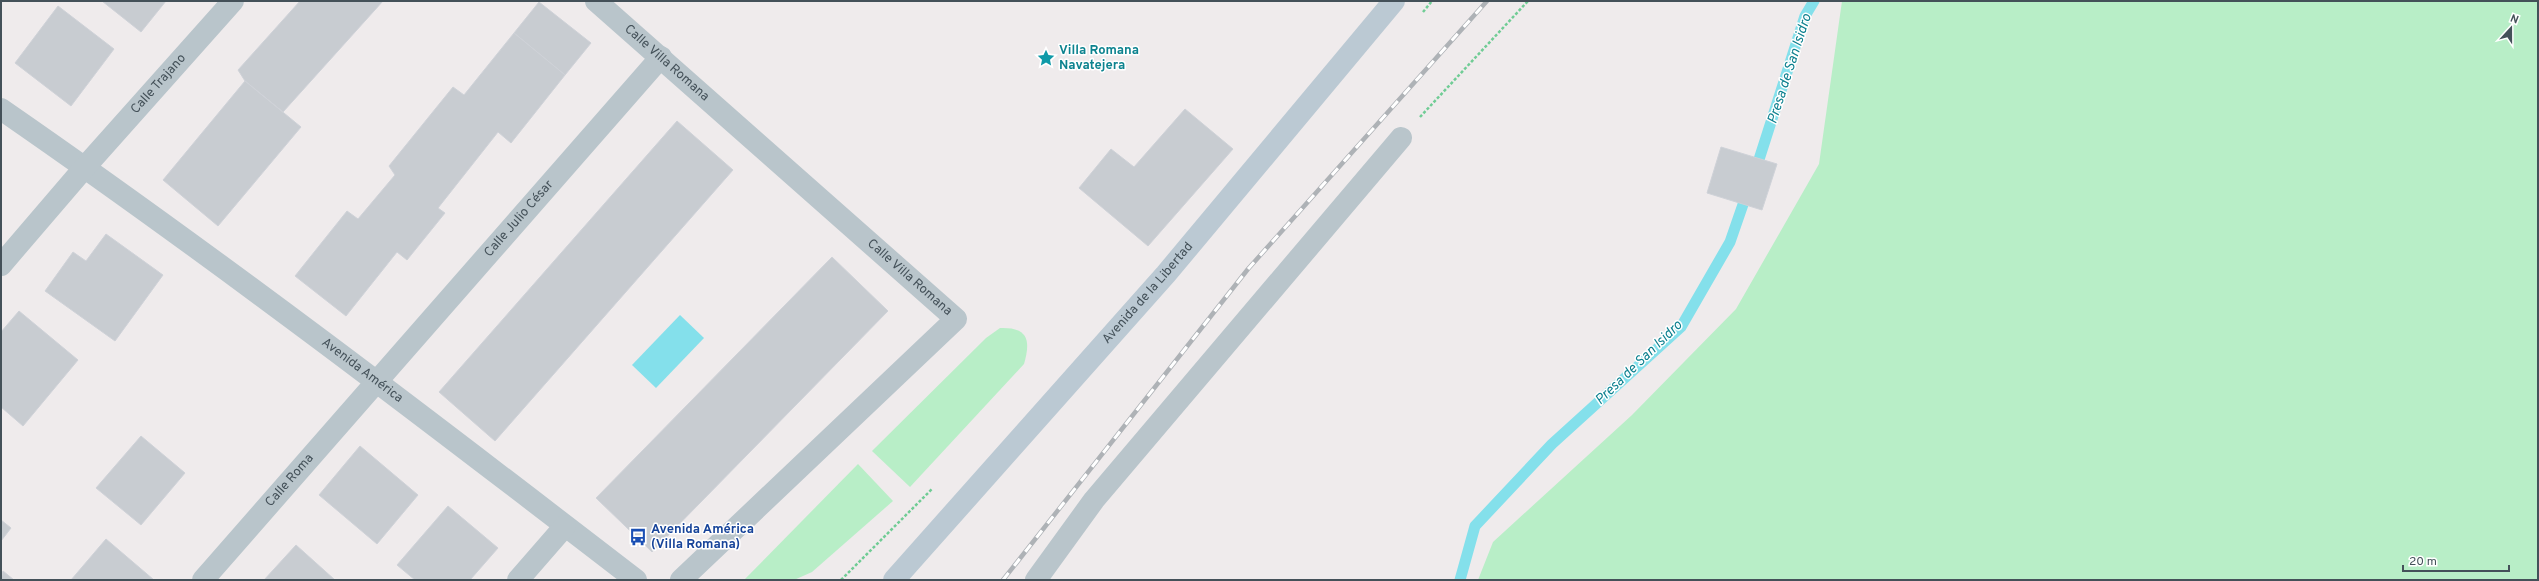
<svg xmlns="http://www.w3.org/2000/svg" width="2539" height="581" viewBox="0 0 2539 581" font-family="Overpass,sans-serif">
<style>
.green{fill:#b8eec7}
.water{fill:#84e0eb}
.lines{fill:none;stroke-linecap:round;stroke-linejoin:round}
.stream{stroke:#84e0eb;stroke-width:11}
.building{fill:#c8ccd1;stroke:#cfd2d8}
.path{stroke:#70cc95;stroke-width:2.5;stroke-dasharray:3 2;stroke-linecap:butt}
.street{stroke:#b9c5cb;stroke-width:22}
.secondary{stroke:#bbc9d3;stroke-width:22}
.rail-casing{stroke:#aeb2b6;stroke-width:4.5}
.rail{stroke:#fff;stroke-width:3;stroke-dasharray:9;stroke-linecap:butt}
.labels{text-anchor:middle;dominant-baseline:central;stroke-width:3;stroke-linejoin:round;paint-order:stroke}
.culture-label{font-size:13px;font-weight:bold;fill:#0d838f;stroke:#fff;text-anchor:start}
.street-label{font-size:13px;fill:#445159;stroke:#fff}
.transit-label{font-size:13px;font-weight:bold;fill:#164399;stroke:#fff;text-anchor:start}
.water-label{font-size:14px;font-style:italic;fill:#0c808f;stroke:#fff}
</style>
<rect width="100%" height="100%" fill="#efebec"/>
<g class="green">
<path d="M1842,1H2538V580H1478L1493,542L1632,415L1736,309L1819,164Z"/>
<path d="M1000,328C1028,327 1031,340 1024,364L910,487L872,451L986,338Z"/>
<path d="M858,464L893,501L812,572L794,580H744Z"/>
</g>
<path class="water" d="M680,315L704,338L656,388L632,365Z"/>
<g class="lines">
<g class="stream">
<path d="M1755,172L1805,16L1814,1"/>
<path d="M1460,580L1475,526L1552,444L1681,327L1730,242L1748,190"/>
</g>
</g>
<g class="building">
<path d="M102,1H166L141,32Z"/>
<path d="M300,1H383L283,112L245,81L238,70Z"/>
<path d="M539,2L591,43L565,75L514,33Z"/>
<path d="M58,6L114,49L71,106L15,63Z"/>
<path d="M514,33L565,75L511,143L498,132L438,208L445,213L407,260L397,252L346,316L295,276L347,211L358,219L395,175L389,166L453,87L464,95Z"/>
<path d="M245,81L301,127L218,226L163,180Z"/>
<path d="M1185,109L1233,149L1148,246L1079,188L1111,149L1134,167Z"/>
<path d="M677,121L733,170L495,441L439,392Z"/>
<path d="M1721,147L1777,164L1762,210L1707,193Z"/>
<path d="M106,234L163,275L115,341L45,291L73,252L86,261Z"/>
<path d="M832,257L888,311L652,552L596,498Z"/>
<path d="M19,311L78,360L23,426L1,407V332Z"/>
<path d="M141,436L185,473L141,525L96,488Z"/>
<path d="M360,446L418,495L377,544L319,495Z"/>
<path d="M448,506L498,548L470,580H415L397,565Z"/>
<path d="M1,520L11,528L1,541Z"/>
<path d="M106,539L154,580H71Z"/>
<path d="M296,545L335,580H264Z"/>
<path d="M3,571L14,580H1Z"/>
</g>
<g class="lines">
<g class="path">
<path d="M1423,12L1432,1"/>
<path d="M1420,117L1528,1"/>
<path d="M841,580L932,489"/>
</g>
<g class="street">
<path id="s1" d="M596,1L956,319L681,580"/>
<path id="s2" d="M1,109C218,259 427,419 636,580"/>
<path id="s3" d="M1,265L85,167L233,1"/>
<path id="s4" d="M203,580L661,57"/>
<path d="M518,580L565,526"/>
<path d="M1036,580L1094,500L1401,138"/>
</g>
<path class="secondary" id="s5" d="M894,580L1166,274L1394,1"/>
<g class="rail-casing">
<path id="rail" d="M1003,580L1248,269L1487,1"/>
</g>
<use href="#rail" class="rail"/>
</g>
<defs>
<g id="sight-bare" transform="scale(1.38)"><path d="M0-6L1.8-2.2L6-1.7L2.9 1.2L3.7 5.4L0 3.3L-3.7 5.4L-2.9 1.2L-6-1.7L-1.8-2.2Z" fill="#0f9aa8" stroke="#fff" stroke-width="2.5" paint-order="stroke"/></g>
<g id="bus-bare" transform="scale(1.38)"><path d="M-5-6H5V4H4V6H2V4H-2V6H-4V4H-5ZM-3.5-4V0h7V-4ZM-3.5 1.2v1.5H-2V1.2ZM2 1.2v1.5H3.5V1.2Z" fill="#1a4fb4" stroke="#fff" stroke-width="2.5" paint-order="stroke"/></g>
</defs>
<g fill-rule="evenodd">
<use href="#sight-bare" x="1046" y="58"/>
<use href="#bus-bare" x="638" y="537"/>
</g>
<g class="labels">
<g class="culture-label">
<text x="1059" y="51">Villa Romana<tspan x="1059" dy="15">Navatejera</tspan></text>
</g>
<g class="street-label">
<text stroke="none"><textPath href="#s1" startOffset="94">Calle Villa Romana</textPath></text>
<text stroke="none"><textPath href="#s3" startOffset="240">Calle Trajano</textPath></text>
<text stroke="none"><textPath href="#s4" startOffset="480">Calle Julio César</textPath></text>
<text stroke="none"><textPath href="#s1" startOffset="418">Calle Villa Romana</textPath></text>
<text stroke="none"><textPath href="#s5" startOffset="383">Avenida de la Libertad</textPath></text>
<text stroke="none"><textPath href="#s2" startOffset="446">Avenida América</textPath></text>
<text stroke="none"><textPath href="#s4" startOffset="132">Calle Roma</textPath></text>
</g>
<g class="transit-label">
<text x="651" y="530">Avenida América<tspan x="651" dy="15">(Villa Romana)</tspan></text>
</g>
<g class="water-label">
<text transform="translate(1790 69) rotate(-72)">Presa de San Isidro</text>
<text transform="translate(1639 363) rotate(-44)">Presa de San Isidro</text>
</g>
</g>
<rect width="2539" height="581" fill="none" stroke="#445159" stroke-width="4"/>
<g transform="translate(2511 28) rotate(21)" stroke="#ffffff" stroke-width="3" paint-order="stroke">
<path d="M0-3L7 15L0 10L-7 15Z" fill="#445159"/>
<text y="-6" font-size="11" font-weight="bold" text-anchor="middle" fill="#445159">N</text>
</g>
<path d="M2403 565v6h106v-6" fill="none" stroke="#445159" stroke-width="2"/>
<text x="2409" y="565" font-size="12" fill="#445159" stroke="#ffffff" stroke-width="3" paint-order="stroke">20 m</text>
</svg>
